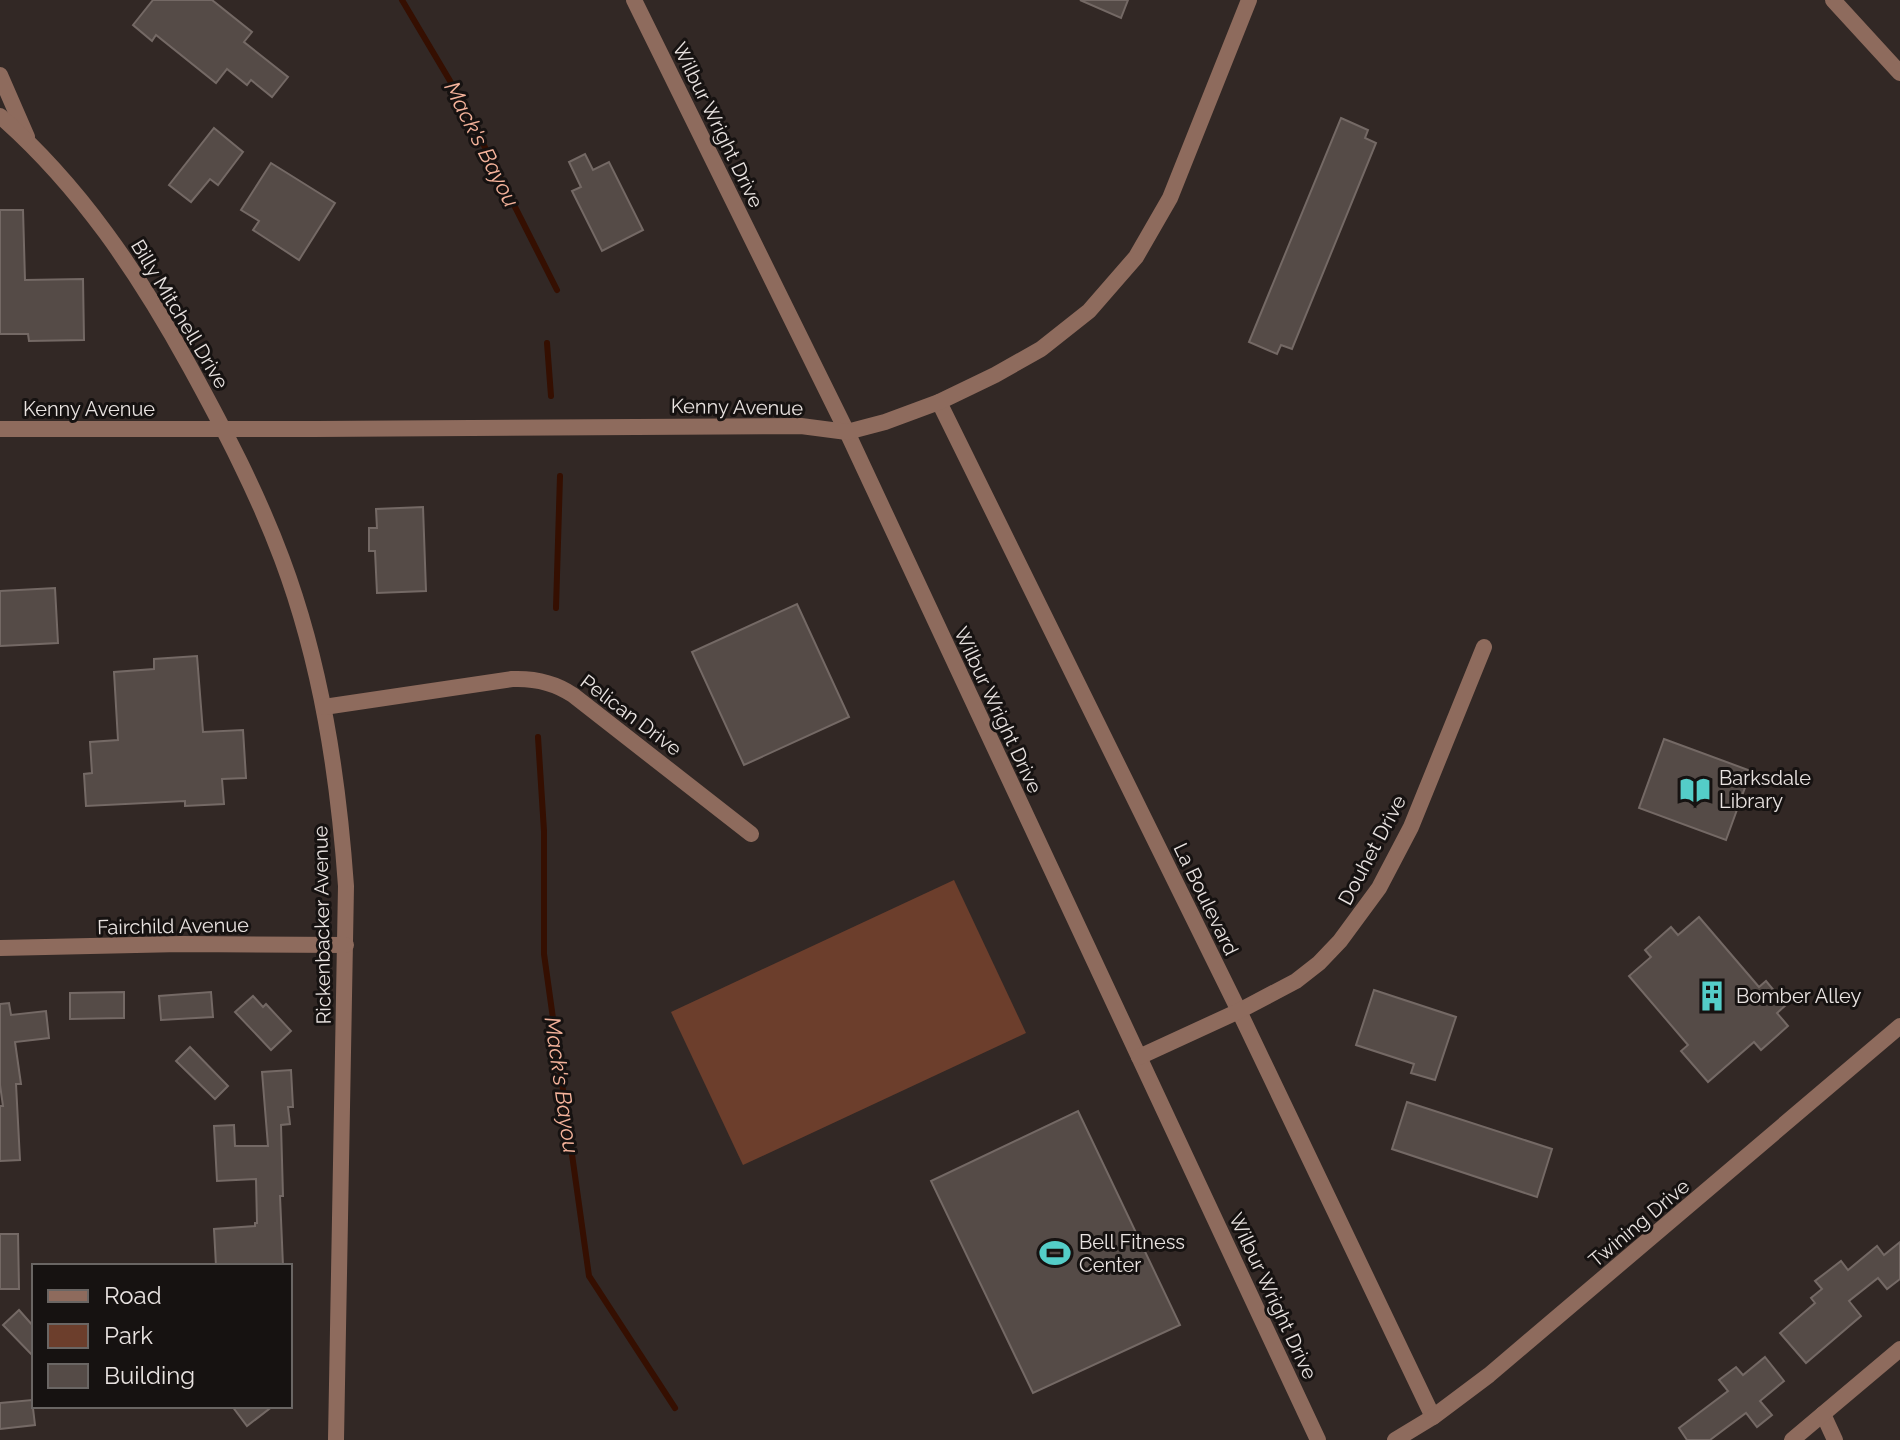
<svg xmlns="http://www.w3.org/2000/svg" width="1900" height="1440" viewBox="0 0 1900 1440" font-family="Raleway,sans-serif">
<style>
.green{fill:#6c3e2c}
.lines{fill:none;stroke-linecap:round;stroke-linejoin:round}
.stream{stroke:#350f01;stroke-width:6}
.building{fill:#554b47;stroke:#746965;stroke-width:2}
.minor{stroke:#8e6b5d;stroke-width:16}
.labels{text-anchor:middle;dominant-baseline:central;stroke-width:6;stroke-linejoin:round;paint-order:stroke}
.street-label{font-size:20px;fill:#e9e3e1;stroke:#161211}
.poi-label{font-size:20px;fill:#e9e3e1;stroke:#161211;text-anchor:start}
.water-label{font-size:22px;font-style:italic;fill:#f5b39b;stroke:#161211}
</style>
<rect width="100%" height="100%" fill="#322825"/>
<path class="green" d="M954,880L1026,1033L743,1165L671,1012Z"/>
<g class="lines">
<g class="stream">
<path d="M402,0L459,96L557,290"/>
<path d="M547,343L551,396"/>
<path d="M556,608L560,476"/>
<path d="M538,737L544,831V954L589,1276L675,1408"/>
</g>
</g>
<g class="building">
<path d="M153,0H212L252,32L244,42L288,77L272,97L251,80L247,85L227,69L216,83L156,35L152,41L133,25Z"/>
<path d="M1080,0H1128L1121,18Z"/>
<path d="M1341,118L1368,130L1365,138L1376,143L1292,349L1281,345L1277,354L1249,342Z"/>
<path d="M214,128L243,152L218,185L210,179L191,202L169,185Z"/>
<path d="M585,154L593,170L609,162L643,230L602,251L572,191L581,187L569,162Z"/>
<path d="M271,163L335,203L299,260L253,230L259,221L241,210Z"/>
<path d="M0,210H23L25,280L83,279L84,340L29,341L28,334H0Z"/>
<path d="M423,507L426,591L377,593L375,551H369V528H377L376,509Z"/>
<path d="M55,588L58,643L0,646V591Z"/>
<path d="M797,604L849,717L744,765L692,652Z"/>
<path d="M197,656L203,732L243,730L246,778L222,779L224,804L185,806V801L86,806L84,774L92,773L90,742L118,740L114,672L154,669V659Z"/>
<path d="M1664,739L1751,771L1726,840L1639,808Z"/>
<path d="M1699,917L1759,987L1766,981L1786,1005L1777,1013L1788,1026L1761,1050L1754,1042L1708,1082L1681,1051L1688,1045L1629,976L1651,957L1645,950L1671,927L1678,935Z"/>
<path d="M1374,990L1456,1017L1435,1080L1411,1073L1414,1064L1356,1045Z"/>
<path d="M124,992V1018L70,1019V993Z"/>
<path d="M211,992L213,1017L161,1020L159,996Z"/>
<path d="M253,996L263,1007L266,1004L291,1031L271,1050L235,1012Z"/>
<path d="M9,1003L11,1015L46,1011L49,1038L15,1042L21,1084H16L20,1160L0,1161V1106H3L0,1085V1004Z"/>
<path d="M190,1047L228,1086L215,1099L176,1061Z"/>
<path d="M291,1070L293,1107H288L290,1124L281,1125L283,1196H280L283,1266H216L214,1229L255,1226V1223H257L256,1179L217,1181L214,1126L234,1125L235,1146H268L262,1072Z"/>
<path d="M1407,1102L1552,1149L1537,1197L1392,1149Z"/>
<path d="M1078,1111L1180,1325L1033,1393L931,1181Z"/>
<path d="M0,1234H18L19,1289H0Z"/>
<path d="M1900,1242V1279L1887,1289L1878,1278L1849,1301L1861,1316L1806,1363L1780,1333L1815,1303L1811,1298L1822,1289L1815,1281L1841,1261L1848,1270L1877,1246L1884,1255Z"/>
<path d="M19,1310L34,1327V1357L3,1325Z"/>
<path d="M1765,1357L1784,1381L1760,1401L1772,1415L1757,1427L1746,1413L1710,1440H1687L1679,1428L1728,1391L1719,1380L1736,1367L1743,1375Z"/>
<path d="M32,1400L35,1425L0,1429V1403Z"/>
<path d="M232,1406H273L247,1426Z"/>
</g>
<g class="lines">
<g class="minor">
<path d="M634,0L847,432L1318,1440"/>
<path d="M1833,0L1900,73"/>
<path d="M0,75L27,137"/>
<path d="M0,116C80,186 139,274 190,367C224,429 257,492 282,559C321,663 338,774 346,886L336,1440"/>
<path d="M939,402L1239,1011L1433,1417"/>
<path d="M0,429H316L801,426L847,432L885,422L939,402L995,375L1041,349L1089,311L1136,257L1170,198L1249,0"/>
<path d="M324,707L512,679C535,678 554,682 573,695L751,834"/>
<path d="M0,948L181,944L346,945"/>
<path d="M1139,1057L1239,1011L1296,981L1319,963L1340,941L1379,888L1411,827L1484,647"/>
<path d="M1823,1414L1835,1440"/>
<path d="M1395,1440L1433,1417L1489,1375L1900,1026"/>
<path d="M1792,1440L1900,1349"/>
</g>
</g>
<defs>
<g id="library-bare" transform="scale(2.4)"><path d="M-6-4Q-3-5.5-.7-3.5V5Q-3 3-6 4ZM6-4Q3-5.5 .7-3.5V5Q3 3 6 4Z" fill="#54cdc8" stroke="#161211" stroke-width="2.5" paint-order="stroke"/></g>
<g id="building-bare" transform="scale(2.4)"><path d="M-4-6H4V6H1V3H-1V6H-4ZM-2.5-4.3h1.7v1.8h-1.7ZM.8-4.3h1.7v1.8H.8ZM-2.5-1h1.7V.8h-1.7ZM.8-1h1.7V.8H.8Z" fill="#54cdc8" stroke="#161211" stroke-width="2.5" paint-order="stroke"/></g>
<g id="stadium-bare" transform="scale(2.4)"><path d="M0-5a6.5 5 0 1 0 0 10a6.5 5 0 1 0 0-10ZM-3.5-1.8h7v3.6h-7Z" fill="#54cdc8" stroke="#161211" stroke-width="2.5" paint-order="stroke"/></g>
</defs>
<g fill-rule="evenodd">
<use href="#library-bare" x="1695" y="790"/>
<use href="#building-bare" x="1712" y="996"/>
<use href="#stadium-bare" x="1055" y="1253"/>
</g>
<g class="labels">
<g class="street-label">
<text transform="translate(718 125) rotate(64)">Wilbur Wright Drive</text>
<text transform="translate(180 314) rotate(59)">Billy Mitchell Drive</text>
<text transform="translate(737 407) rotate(1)">Kenny Avenue</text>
<text x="89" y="409">Kenny Avenue</text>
<text transform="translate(998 710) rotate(65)">Wilbur Wright Drive</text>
<text transform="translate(631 715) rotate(37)">Pelican Drive</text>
<text transform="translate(1372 850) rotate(-62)">Douhet Drive</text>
<text transform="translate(1206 899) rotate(64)">La Boulevard</text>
<text transform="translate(322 925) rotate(-91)">Rickenbacker Avenue</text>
<text transform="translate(173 926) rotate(-1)">Fairchild Avenue</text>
<text transform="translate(1639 1223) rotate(-40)">Twining Drive</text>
<text transform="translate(1273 1296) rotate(65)">Wilbur Wright Drive</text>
</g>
<g class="poi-label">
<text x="1719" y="778">Barksdale<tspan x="1719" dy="23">Library</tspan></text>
<text x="1736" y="996">Bomber Alley</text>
<text x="1079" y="1242">Bell Fitness<tspan x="1079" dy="23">Center</tspan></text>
</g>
<g class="water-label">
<text transform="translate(482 144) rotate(63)">Mack's Bayou</text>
<text transform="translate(562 1085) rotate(82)">Mack's Bayou</text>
</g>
</g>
<rect x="32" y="1264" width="260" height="144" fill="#161211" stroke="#6a6664" stroke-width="2"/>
<rect x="48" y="1290" width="40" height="12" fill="#8e6b5d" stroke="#6a6664" stroke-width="2"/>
<text x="104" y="1304" font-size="24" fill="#e9e3e1">Road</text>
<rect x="48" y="1324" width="40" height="24" fill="#6c3e2c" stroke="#6a6664" stroke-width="2"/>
<text x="104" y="1344" font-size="24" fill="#e9e3e1">Park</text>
<rect x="48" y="1364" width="40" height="24" fill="#554b47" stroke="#6a6664" stroke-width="2"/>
<text x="104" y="1384" font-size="24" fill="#e9e3e1">Building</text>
</svg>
